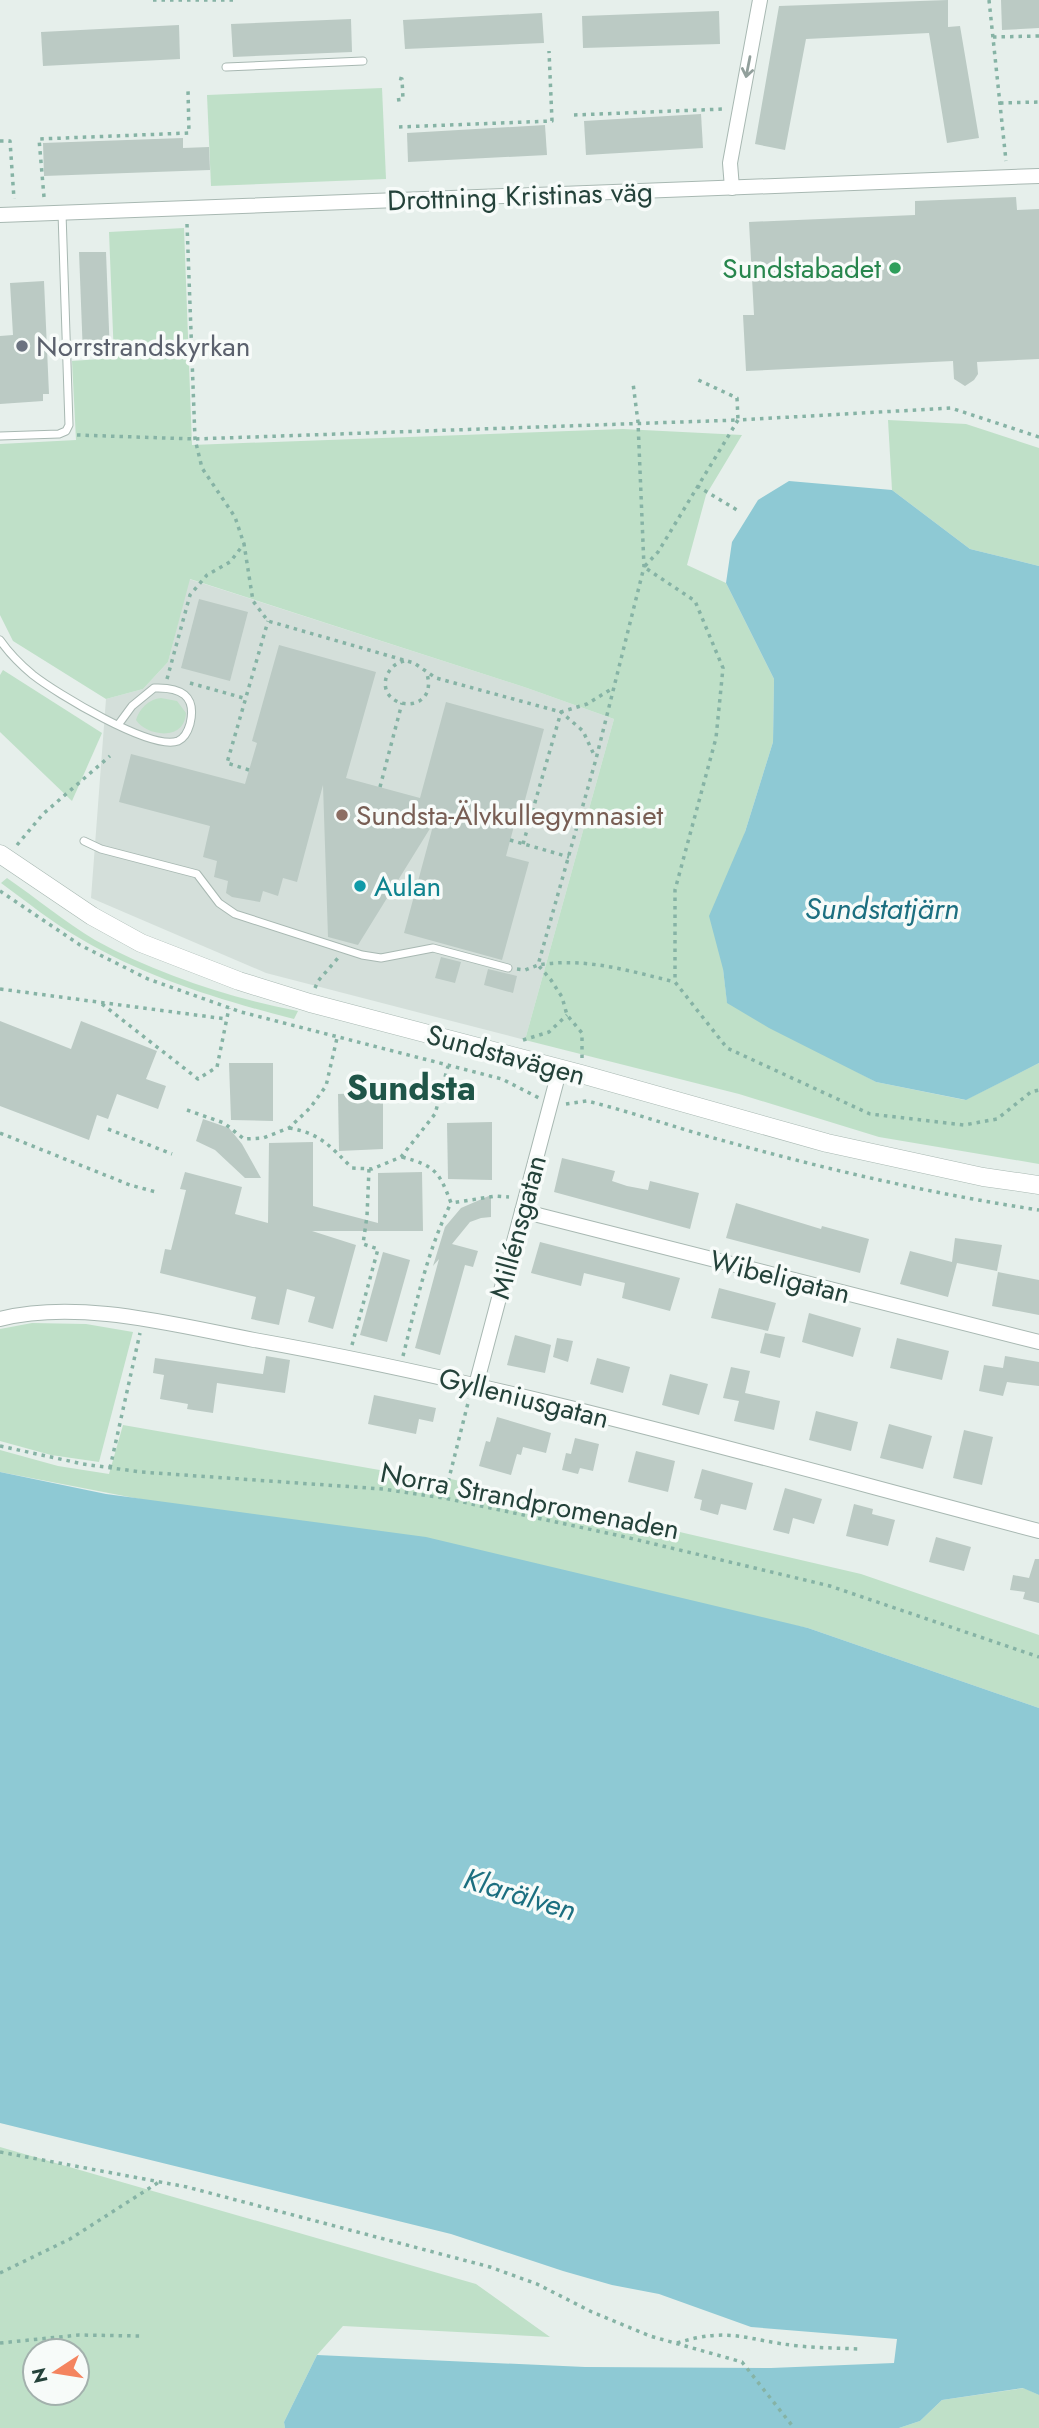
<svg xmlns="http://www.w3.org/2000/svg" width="1039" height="2428" viewBox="0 0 1039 2428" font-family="Jost,sans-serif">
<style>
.built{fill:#d4dfda}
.green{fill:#bfe0c8;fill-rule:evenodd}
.water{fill:#8ec9d4}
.building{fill:#bbcac4}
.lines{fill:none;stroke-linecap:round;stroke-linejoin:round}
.service-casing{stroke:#a8b8b2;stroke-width:9}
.minor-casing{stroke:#a8b8b2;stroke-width:16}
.tertiary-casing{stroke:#a8b8b2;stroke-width:19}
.path{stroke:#86b3a5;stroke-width:3.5;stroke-dasharray:3.5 5;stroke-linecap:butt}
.service{stroke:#fff;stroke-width:7}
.minor{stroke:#fff;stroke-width:14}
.tertiary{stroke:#fff;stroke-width:18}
.oneway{stroke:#92a09c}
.leisure-dot{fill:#2e9e5b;stroke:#f7fbf9;stroke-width:2.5}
.worship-dot{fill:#6b7280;stroke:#f7fbf9;stroke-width:2.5}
.education-dot{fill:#8d6e63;stroke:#f7fbf9;stroke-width:2.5}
.culture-dot{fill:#0f9aa8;stroke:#f7fbf9;stroke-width:2.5}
.labels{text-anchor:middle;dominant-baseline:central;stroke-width:7;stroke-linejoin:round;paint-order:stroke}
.street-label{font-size:28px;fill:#24423a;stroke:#f7fbf9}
.leisure-label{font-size:28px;fill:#27864d;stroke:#f7fbf9;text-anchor:end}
.worship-label{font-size:28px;fill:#5b616d;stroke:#f7fbf9;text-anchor:start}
.education-label{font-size:28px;fill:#785e54;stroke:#f7fbf9;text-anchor:start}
.culture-label{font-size:28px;fill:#0d838f;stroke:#f7fbf9;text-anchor:start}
.water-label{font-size:30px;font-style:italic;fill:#1c6f80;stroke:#f7fbf9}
.district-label{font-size:35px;font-weight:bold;fill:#1f5548;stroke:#f7fbf9}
</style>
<rect width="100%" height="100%" fill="#e6efeb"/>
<path class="built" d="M189,579L527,688L614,719L525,1040L266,973L91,898L106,699L143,689L168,662Z"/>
<g class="green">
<path d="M382,88L386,179L211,186L207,95Z"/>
<path d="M184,228L192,445L623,429L742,435L706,495L687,565L726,583L774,679L773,742L745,832L723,969L727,1002L876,1082L965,1100L1039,1063V1164L879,1137L739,1094L525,1040L614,719L527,688L190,579L168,662L143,689L106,699L13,641L0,615V444L76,440L72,361L114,358L109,232Z"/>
<path d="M888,420L966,424L1039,448V566L970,549L892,490Z"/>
<path d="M3,670L102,733L72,801L0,732V675Z"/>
<path d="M161,698L177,701L186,713C184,743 145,735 136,720C139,709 149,699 161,698Z"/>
<path d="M7,878C36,898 65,922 95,940C157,974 229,998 298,1011L294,1019C220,1000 147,978 81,939C53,923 27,902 1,883Z"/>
<path d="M32,1323L86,1324L133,1332L99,1462L51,1455L0,1441V1329Z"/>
<path d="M123,1425L431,1479H451L861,1574L1039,1635V1708L808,1628L0,1472V1450L58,1466L109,1474Z"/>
<path d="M0,2147L476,2284L550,2337L343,2326L317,2355L284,2422L285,2428H0ZM35,2351H77V2393H35Z"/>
<path d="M1024,2388L1039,2395V2428H899L920,2421L942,2400Z"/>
</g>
<g class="water">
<path d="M789,481L892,490L970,549L1039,566V1063L966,1100L876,1082L769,1028L727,1003L723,969L709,916L745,832L773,742L774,679L726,583L732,542L758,500Z"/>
<path d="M0,1472L106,1494L426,1537L808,1628L1039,1708V2395L1023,2388L942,2400L920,2421L899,2428H285L284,2422L317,2355L585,2367L771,2368L894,2363L897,2339L751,2327L659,2294L612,2285L563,2271L451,2234L0,2123Z"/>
</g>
<g class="building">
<path d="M948,0V27L960,26L979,138L947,143L929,33L806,39L785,150L755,144L779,6Z"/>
<path d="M1001,0H1039V28L1002,30Z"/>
<path d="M719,11L720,44L583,48L582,16Z"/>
<path d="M542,13L544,43L405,49L403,20Z"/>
<path d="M351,19L352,52L233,57L231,24Z"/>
<path d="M179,25L180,59L43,66L41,32Z"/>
<path d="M701,114L703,148L586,155L584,121Z"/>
<path d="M545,125L547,155L408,162L407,133Z"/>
<path d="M183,138V148L209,147L210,170L44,176L43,143Z"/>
<path d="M1016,197L1017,210L1039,209V359L977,362L978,374L974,380L965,386L954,379L953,361L746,371L743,315H754L749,222L915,215V201Z"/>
<path d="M79,252H106L110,355H83Z"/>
<path d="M44,281L49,394H43V401L0,404V336L13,335L10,283Z"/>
<path d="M199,599L248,612L230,681L181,668Z"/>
<path d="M279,645L376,672L346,778L420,798L446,702L544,729L518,826H514L506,856L529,862L502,960L404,933L434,822L358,945L328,937L323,785L297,882L283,878L278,896L263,891L260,902L232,897L226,893L228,881L214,877L217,861L203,857L210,826L119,802L131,754L245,784L257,743L252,741Z"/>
<path d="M441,957L461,962L455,983L435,978Z"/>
<path d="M488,969L517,976L513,993L484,985Z"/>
<path d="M0,1021L71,1049L81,1021L157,1051L146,1079L166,1086L158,1109L117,1094L108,1119L97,1115L89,1140L0,1106Z"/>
<path d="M229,1063H273V1121L231,1120Z"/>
<path d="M383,1092V1149L339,1151L338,1094Z"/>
<path d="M203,1119L229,1128L242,1144L261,1178H245L215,1150L196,1141Z"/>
<path d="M492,1122V1180L448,1179L447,1123Z"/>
<path d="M313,1142V1206L378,1223V1173L422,1172L423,1231H312L356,1245L333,1329L308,1322L315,1297L287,1289L279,1325L251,1319L256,1297L160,1273L165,1249L171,1250L186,1190L180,1189L185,1172L242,1187L235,1214L268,1223L269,1143Z"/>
<path d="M562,1158L615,1171L612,1181L627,1186L648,1190L650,1181L699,1193L690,1229L554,1192Z"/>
<path d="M491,1195V1217L481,1218L470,1222L452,1244L478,1251L473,1267L465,1265L440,1355L415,1348L439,1259L433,1266L445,1227L461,1208Z"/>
<path d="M736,1203L821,1229L822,1226L869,1239L860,1273L726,1238Z"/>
<path d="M955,1238L1002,1245L997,1271L957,1263L948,1297L900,1284L910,1251L952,1262Z"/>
<path d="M540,1242L680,1278L670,1311L622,1298L625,1283L584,1273L581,1286L531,1273Z"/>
<path d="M383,1252L410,1260L387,1342L360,1335Z"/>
<path d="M998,1272L1039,1280V1315L992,1306Z"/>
<path d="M719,1288L776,1303L768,1331L711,1318Z"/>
<path d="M809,1313L861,1328L853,1357L802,1342Z"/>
<path d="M765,1333L785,1337L780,1358L760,1353Z"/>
<path d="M515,1335L551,1345L545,1373L507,1365Z"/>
<path d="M557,1338L573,1341L568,1362L553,1357Z"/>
<path d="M897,1338L949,1351L942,1380L890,1368Z"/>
<path d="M266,1356L290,1360L285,1393L217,1383L213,1413L187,1409L188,1404L160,1399L164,1375L153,1373L155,1358L263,1374Z"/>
<path d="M1005,1356L1039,1362V1386L1007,1382L1003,1396L979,1391L984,1365L1003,1368Z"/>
<path d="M597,1358L630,1367L623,1393L590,1384Z"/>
<path d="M731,1367L750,1371L745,1393L780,1401L774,1430L734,1421L739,1401L723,1398Z"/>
<path d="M670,1374L708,1384L699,1415L662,1405Z"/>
<path d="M374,1395L436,1408L433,1422L419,1419L416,1434L368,1424Z"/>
<path d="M816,1411L858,1422L851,1451L809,1440Z"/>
<path d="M497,1417L551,1433L546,1453L523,1447L521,1455L517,1454L511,1475L479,1466L486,1441L490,1442Z"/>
<path d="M889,1424L932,1436L923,1469L880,1458Z"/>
<path d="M964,1430L993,1437L982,1485L953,1478Z"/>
<path d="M575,1438L599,1444L593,1471L580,1468L578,1474L562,1470L566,1453L571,1454Z"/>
<path d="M636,1451L675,1461L668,1492L628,1482Z"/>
<path d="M702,1469L753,1483L746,1510L721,1504L718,1515L700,1510L702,1500L694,1498Z"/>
<path d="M785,1488L822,1499L814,1524L793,1518L789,1534L773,1530Z"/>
<path d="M854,1504L873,1509L872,1514L895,1520L888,1546L846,1536Z"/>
<path d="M936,1537L971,1547L964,1571L929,1562Z"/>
<path d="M1035,1559H1039V1603L1023,1599L1025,1592L1010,1590L1013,1575L1029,1578Z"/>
</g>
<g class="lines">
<g class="service-casing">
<g id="service">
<path d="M226,67L363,61"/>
<path d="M0,436L59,434L66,431L69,425L62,213"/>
<path d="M0,640C9,653 21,665 33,675C56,693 151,751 178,741C185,738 188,731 190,724C197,695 180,687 154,688L132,706L118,725"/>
<path d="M84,841L101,849L197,874L219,903L235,914L362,955L381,958L433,948L508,968"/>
</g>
</g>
<g class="minor-casing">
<g id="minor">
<path d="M732,188L730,163L760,0"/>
<path d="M0,215L1039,176"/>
<path d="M522,1211L1039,1342"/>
<path d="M0,1319C79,1299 175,1325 254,1340C519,1387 779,1463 1039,1531"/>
<path d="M476,1385L560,1068"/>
</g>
</g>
<g class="tertiary-casing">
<path id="tertiary" d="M0,854L92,916L141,943L239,981L310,1003L581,1074L827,1143L983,1177L1039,1185"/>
</g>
<g class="path">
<path d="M153,0H238"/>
<path d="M989,0L1006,161"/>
<path d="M993,37L1039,36"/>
<path d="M397,100L403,99L402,79L398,78"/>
<path d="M1000,103L1039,102"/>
<path d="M574,115L724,109"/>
<path d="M399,127L552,121L549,51"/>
<path d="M0,141H10L14,199"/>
<path d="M44,197L39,139L189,133L188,90"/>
<path d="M187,224L195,439L202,468L235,517L244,544"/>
<path d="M77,435L195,439L738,420L737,398L694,378"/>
<path d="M1039,437L951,408L738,420L658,552L644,567L695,601L723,668L716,738L675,890V982L727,1048L870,1114L964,1125L997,1119L1031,1092L1039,1090"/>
<path d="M697,486L737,510"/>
<path d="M404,661C396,663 391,667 387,675C374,710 439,717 427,674"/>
<path d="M167,679L190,595L207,575L230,562L244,544L253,601L268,621L414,663L436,678L561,712L587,704L613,688"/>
<path d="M190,683L247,699"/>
<path d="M249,770L227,763L268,621"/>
<path d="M380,787L402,703"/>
<path d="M510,840L569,857"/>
<path d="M523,844L561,712L583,731L595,757"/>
<path d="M17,845L43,814L110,756"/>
<path d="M0,891L80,945L148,979L241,1012L502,1079L539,1098"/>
<path d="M517,969L525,970L538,965L596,759L644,567L638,422L633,383"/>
<path d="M315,988L318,981L338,958"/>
<path d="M0,989L226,1019"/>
<path d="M102,1004L198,1079L217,1067L229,1008"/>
<path d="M523,1040L549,1032L567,1015"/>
<path d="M582,1058V1033L567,1015L562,997L551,980L538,965C585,957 630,971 675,982"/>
<path d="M566,1104L587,1101C632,1112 676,1128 721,1140C825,1169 932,1194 1039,1210"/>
<path d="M187,1110L224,1123L244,1139L263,1138L289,1128L310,1108L326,1086L337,1038"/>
<path d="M289,1128C320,1133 331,1147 352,1168L372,1169L401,1157L435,1114L448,1066"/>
<path d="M108,1129L172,1154"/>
<path d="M0,1133L130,1185L156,1192"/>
<path d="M402,1157C435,1166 439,1171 451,1203L496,1196L509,1197"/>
<path d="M352,1345L378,1249L363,1244L367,1216L369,1169"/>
<path d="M403,1356C416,1305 427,1251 451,1203"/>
<path d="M0,1446L83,1464L141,1472L383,1489L444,1498L621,1536L830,1586L1039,1657"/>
<path d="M110,1468L140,1333"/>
<path d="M444,1498L469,1399"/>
<path d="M0,2152L187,2187L490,2267L537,2284L592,2312L650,2336L742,2362L794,2428"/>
<path d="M0,2273L70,2239L159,2182"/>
<path d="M0,2343L79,2335L140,2336"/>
<path d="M677,2343C731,2326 748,2341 799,2346C819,2348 839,2348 859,2349"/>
</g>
<use href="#service" class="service"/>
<use href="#minor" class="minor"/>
<use href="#tertiary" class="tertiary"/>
</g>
<defs><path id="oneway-shaft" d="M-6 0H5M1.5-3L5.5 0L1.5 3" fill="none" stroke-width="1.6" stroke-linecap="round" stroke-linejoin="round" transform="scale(1.75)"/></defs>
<use class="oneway" href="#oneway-shaft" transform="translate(748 67) rotate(101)"/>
<circle class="leisure-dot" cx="895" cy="268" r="7"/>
<circle class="worship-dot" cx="22" cy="346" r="7"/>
<circle class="education-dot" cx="342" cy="815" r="7"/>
<circle class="culture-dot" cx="360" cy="886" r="7"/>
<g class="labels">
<g class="street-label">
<text transform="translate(520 196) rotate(-2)">Drottning Kristinas väg</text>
<text transform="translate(506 1055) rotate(15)">Sundstavägen</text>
<text transform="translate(518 1227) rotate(-75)">Millénsgatan</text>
<text transform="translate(780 1277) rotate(14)">Wibeligatan</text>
<text transform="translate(524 1398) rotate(14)">Gylleniusgatan</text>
<text transform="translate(530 1501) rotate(11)">Norra Strandpromenaden</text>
</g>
<g class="leisure-label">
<text x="881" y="268">Sundstabadet</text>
</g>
<g class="worship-label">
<text x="36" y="346">Norrstrandskyrkan</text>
</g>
<g class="education-label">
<text x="356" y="815">Sundsta-Älvkullegymnasiet</text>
</g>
<g class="culture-label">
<text x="374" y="886">Aulan</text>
</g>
<g class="water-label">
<text x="882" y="908">Sundstatjärn</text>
<text transform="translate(520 1894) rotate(17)">Klarälven</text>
</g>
<g class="district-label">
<text x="411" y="1088">Sundsta</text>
</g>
</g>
<g transform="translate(56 2372) rotate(258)"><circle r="33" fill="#f7fbf9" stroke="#a3b1ad" stroke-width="2"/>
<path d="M0-5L12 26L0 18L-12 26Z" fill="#f4845f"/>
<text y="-10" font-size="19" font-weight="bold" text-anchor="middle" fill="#24423a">N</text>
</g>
</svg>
